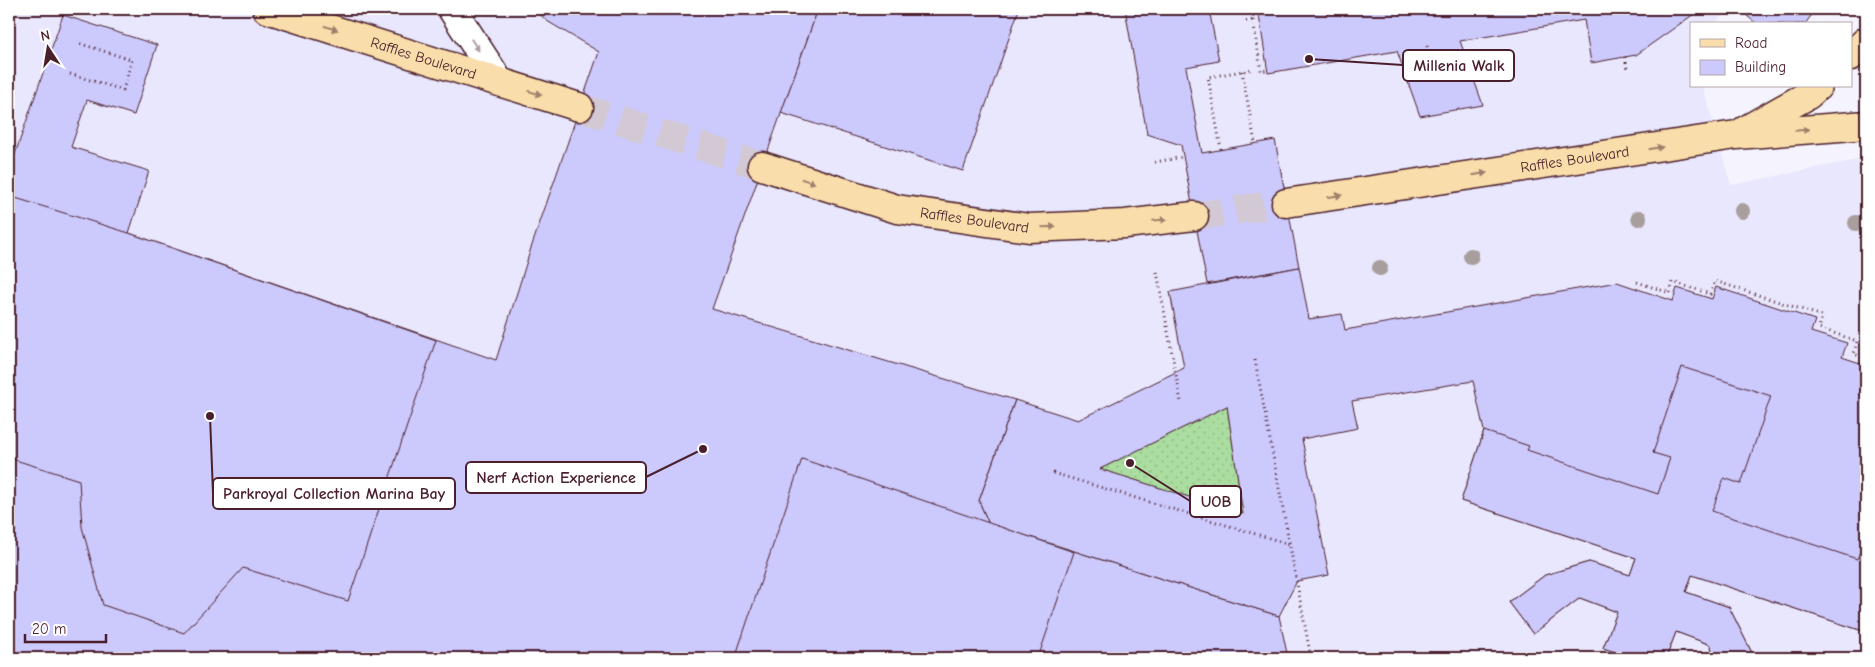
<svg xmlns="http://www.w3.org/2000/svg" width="1875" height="667" viewBox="0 0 1875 667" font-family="'Comic Neue',sans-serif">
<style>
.built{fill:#e9e7fd}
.grass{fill:url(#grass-dots);stroke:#7a7e65}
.building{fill:#ccc9fc;stroke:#4a1f2b;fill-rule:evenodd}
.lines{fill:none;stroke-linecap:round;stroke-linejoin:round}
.primary-tunnel{stroke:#d3c9d4;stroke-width:28;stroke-dasharray:28 14;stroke-linecap:butt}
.tertiary-casing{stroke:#4a1f2b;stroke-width:31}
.primary-casing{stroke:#4a1f2b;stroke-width:31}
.path{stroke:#4a1f2b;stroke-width:3;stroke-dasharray:1 4;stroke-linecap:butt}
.tertiary{stroke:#fff;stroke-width:28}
.primary{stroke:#f9deab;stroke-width:28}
.tree{fill:#a79e9d}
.oneway{fill:#a27e6b}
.oneway2{fill:#ae9aa0}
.labels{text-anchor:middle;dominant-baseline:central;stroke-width:4;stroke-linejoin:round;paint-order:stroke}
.street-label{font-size:15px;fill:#4a1f2b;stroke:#fff}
.leader{fill:none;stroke:#4a1f2b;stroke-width:2}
.callout-dot{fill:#4a1f2b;stroke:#fff;stroke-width:2}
.callout{fill:#fff;stroke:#4a1f2b;stroke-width:2}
.callout-label{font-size:16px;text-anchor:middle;font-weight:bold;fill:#4a1f2b}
</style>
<defs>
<pattern id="grass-dots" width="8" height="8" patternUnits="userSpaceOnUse" patternTransform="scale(1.25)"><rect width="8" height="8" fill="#aadd9f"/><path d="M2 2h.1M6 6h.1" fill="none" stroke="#94bd89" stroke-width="1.8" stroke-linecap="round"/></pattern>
</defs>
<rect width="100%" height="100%" fill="#f5f4fe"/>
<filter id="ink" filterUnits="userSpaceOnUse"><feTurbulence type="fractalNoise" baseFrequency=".02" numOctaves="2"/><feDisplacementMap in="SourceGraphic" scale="10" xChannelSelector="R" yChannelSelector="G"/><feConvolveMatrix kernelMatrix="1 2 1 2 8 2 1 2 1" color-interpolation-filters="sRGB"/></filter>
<g filter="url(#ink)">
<path class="built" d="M9,9H1729L1714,24H1691V86H1703L1731,185L1866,158V658H9Z"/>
<path class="grass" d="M1227,406L1243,514L1100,469Z"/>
<g class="building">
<path d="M9,9H15L9,30Z"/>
<path d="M534,9H818L712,309L1015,400L979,501L989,524L1279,616L1288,658H9V159L13,160L63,15L157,45L134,115L87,100L71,147L149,171L129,233L496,360L531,248L599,52L547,21Z"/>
<path d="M818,9H1019L963,171L781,113Z"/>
<path d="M1125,9H1209L1219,61L1186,67L1202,153L1275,140L1299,267L1207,284L1181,145L1147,134Z"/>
<path d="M1258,9H1701L1636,55L1591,63L1584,20L1460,41L1483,105L1420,116L1397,51L1268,73Z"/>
<path d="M1753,9H1816L1805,24H1757L1747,16Z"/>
<path d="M9,196L129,233L436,340L348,601L243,568L184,633L103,605L82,527L79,480L9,458Z"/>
<path d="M1299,267L1309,319L1342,314L1345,330L1617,282L1673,301L1677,288L1712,299L1716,287L1815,320L1811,332L1847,343L1842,357L1866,365V532L1858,557L1866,560V632L1692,575L1686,592L1729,607L1752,653L1753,658H1713L1711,645L1676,632L1666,658H1634L1603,648L1617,612L1580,598L1533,634L1509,602L1545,575L1589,562L1630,575L1636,558L1461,501L1484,431L1473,381L1352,401L1358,428L1302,439L1329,575L1297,581L1279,616L989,524L979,501L1015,400L1078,420L1184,368L1170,292ZM1227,406L1243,514L1100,469Z"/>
<path d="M1682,367L1771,396L1741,484L1724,478L1712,511L1857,559L1858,557L1866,560V632L1692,575L1686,592L1729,607L1752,653L1753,658H1713L1711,645L1676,632L1666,658H1634L1603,648L1617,612L1580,598L1533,634L1509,602L1545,575L1589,562L1630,575L1636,558L1461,501L1484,431L1529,446L1527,450L1658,494L1670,458L1653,453Z"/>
<path d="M802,459L1074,552L1038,658H735Z"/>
</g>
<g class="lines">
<g class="primary-tunnel">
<path d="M579,107L762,166"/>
<path d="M1194,216L1286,203"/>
</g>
<g class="tertiary-casing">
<path id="tertiary" d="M452,9L498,80"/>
</g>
<g class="primary-casing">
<g id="primary">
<path id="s1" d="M267,9L579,107"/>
<path d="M1851,56L1866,41"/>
<path d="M1744,131L1808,95L1818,86"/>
<path id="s2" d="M762,166L897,209L1029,228L1125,224L1194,216"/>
<path id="s3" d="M1286,203L1736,135L1866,125"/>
</g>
</g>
<g class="path">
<path d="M1253,20L1261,71L1268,70"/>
<path d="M1246,21L1253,20L1252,9"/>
<path d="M1427,46L1429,51"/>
<path d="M1625,57L1627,68"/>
<path d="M1242,71L1255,143"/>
<path d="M70,74L123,90L132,60L78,43"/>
<path d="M1221,149L1208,77L1254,69"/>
<path d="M1155,162L1183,157"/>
<path d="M1157,272L1181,402"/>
<path d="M1637,282L1670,293L1673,282L1710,294L1715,281L1822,316L1819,328L1857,341L1854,354L1866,358"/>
<path d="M1255,360L1311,658"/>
<path d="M1053,473L1289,544"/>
</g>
<use href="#tertiary" class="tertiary"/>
<use href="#primary" class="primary"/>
</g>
<g class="tree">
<circle cx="1742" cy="211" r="8"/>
<circle cx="1639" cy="218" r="8"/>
<circle cx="1856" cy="223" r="8"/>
<circle cx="1471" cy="256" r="8"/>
<circle cx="1380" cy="268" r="8"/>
</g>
<defs><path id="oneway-solid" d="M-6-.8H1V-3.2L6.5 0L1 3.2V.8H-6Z" transform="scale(1.25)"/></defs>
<g class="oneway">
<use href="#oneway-solid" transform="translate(331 28) rotate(17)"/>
<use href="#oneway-solid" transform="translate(535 93) rotate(18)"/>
<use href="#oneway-solid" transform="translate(1802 130) rotate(-5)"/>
<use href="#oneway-solid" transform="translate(1656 148) rotate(-9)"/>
<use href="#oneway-solid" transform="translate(1480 174) rotate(-9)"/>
<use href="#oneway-solid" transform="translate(808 181) rotate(18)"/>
<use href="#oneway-solid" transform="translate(1335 196) rotate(-9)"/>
<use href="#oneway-solid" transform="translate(1160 220) rotate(-6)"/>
<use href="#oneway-solid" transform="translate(1049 227) rotate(-2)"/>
</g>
<use class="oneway2" href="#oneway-solid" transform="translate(475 45) rotate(57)"/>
</g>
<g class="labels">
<g class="street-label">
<text stroke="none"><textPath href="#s1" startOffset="164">Raffles Boulevard</textPath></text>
<text stroke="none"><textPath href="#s3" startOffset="292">Raffles Boulevard</textPath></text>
<text stroke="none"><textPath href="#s2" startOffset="220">Raffles Boulevard</textPath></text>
</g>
</g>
<path class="leader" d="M1309 59L1403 65M703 449L646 477M210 416L213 493M1130 463L1190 501"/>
<g class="callout-dot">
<circle cx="1309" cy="59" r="5"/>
<circle cx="703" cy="449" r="5"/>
<circle cx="210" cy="416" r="5"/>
<circle cx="1130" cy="463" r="5"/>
</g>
<g class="callout">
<rect x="1403" y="50" width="111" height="31" rx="5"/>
<rect x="466" y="462" width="180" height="31" rx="5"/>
<rect x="213" y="478" width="242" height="31" rx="5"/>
<rect x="1190" y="486" width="51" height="31" rx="5"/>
</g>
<g class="callout-label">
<text x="1459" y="71">Millenia Walk</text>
<text x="556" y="483">Nerf Action Experience</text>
<text x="334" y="499">Parkroyal Collection Marina Bay</text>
<text x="1216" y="507">UOB</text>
</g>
<rect width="1875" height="667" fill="none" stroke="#fff" stroke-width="30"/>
<rect x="15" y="15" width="1845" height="637" fill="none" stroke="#4a1f2b" stroke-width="2" filter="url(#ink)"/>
<rect x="1690" y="22" width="162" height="65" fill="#ffffff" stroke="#b7a5aa"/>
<rect x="1700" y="39" width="25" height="8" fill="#f9deab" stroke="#b7a5aa"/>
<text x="1735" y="48" font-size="15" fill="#4a1f2b">Road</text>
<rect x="1700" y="60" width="25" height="15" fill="#ccc9fc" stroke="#b7a5aa"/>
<text x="1735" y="72" font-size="15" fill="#4a1f2b">Building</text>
<g transform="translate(48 48) rotate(348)" stroke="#ffffff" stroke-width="4" paint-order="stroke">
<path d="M0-4L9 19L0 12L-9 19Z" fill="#4a1f2b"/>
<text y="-8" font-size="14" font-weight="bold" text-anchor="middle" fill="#4a1f2b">N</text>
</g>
<path d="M25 634v8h81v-8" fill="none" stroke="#4a1f2b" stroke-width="2.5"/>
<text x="32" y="634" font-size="15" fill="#4a1f2b" stroke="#ffffff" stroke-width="4" paint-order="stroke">20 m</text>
</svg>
